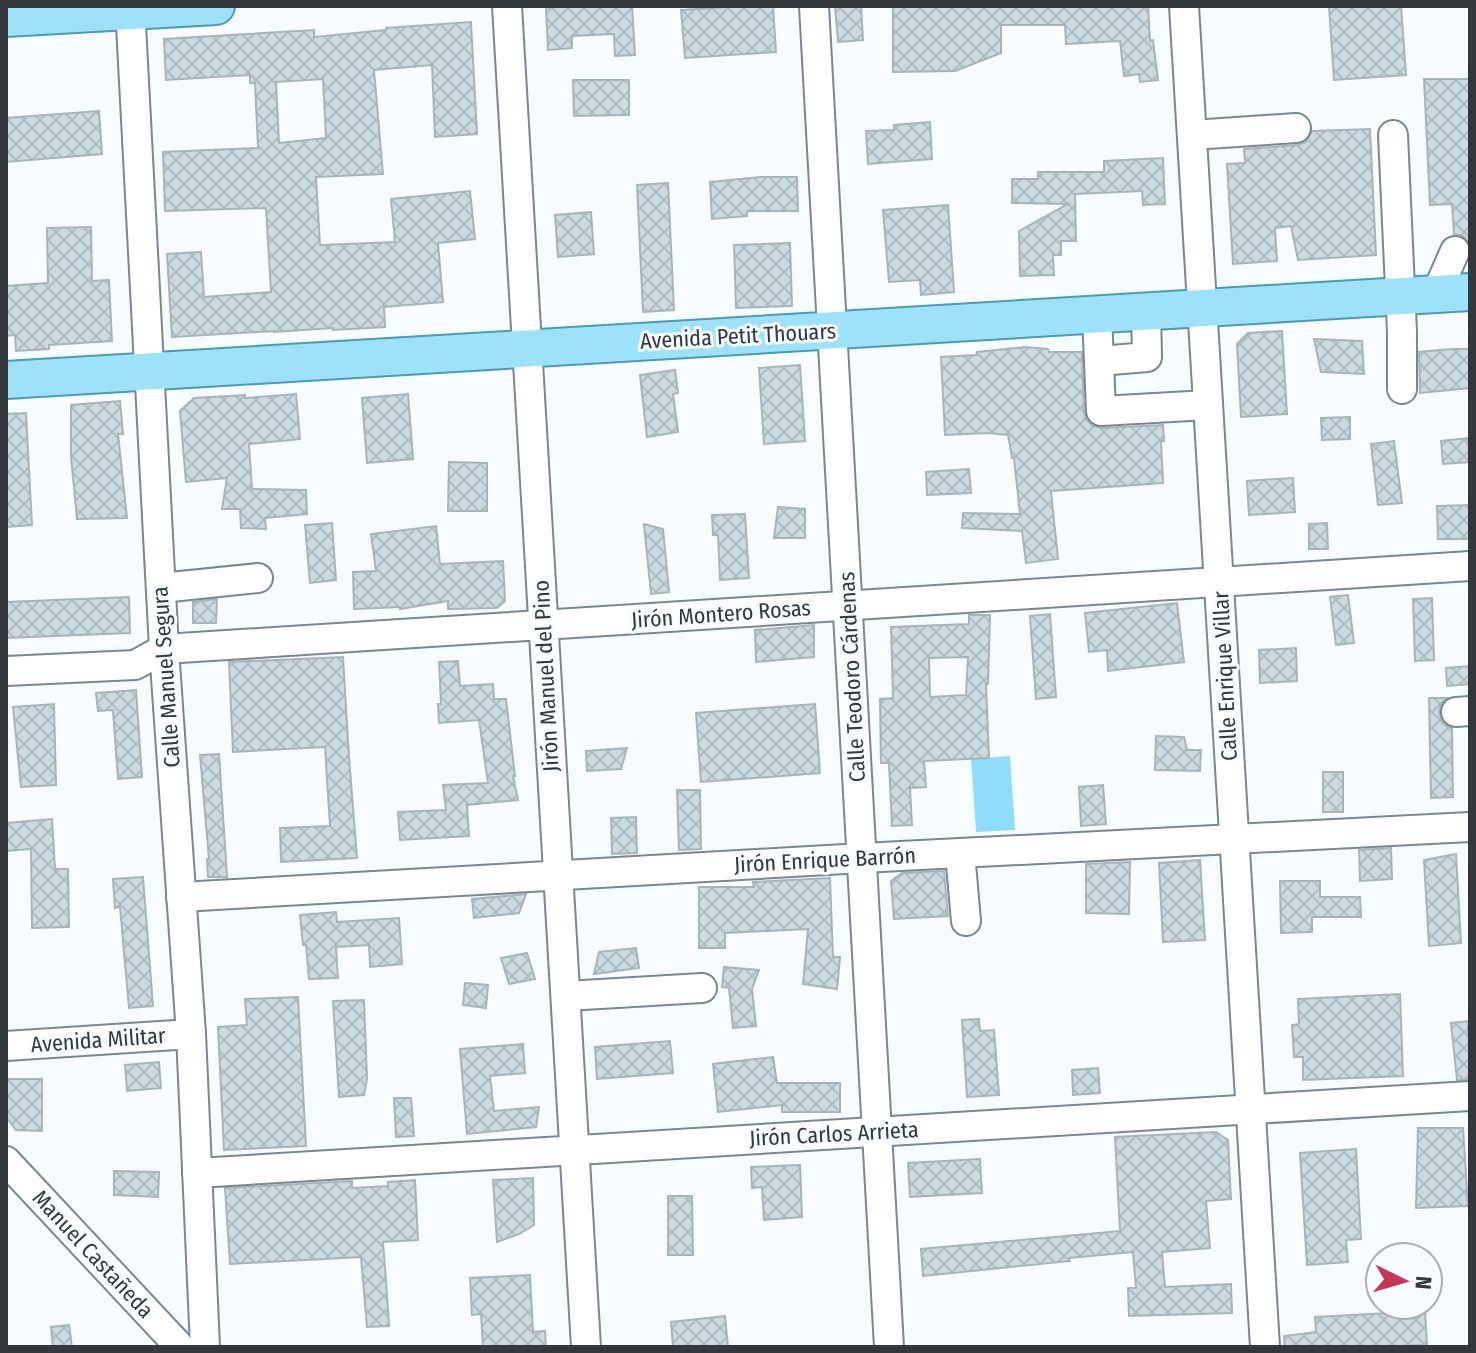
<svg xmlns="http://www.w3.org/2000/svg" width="1476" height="1353" viewBox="0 0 1476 1353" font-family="'Fira Sans Condensed',sans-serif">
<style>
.pitch{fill:#90ddf9}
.building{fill:url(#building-cross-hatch);stroke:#a5b5bb;stroke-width:2;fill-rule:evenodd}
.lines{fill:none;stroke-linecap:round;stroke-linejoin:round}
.minor-casing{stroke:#79888d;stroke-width:32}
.major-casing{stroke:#4d9ab3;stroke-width:40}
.minor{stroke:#fff;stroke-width:28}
.major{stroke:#9de2f8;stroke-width:36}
.labels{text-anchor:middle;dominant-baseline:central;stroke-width:6;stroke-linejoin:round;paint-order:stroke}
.street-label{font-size:22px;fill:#32383b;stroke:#f6fcff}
</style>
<defs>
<pattern id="building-cross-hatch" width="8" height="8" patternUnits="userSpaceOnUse" patternTransform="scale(2)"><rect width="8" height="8" fill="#cbdbe1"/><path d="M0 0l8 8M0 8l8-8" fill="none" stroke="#afbdc2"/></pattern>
</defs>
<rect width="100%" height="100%" fill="#f6fcff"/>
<path class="pitch" d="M1010,756L1015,830L976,832L971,759Z"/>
<g class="building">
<path d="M571,6H632L635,55L615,56L614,34L572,36V48L548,50L546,8Z"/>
<path d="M745,6H773L776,52L685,58L681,10Z"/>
<path d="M835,6H861L863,40L838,42Z"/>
<path d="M893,6L975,7L1148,6L1150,41L1153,40L1158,80L1140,82L1139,74L1124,76L1120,41L1066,44L1065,25H1001V53L955,71L893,72Z"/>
<path d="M1329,6H1401L1406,75L1334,80Z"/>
<path d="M471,22L477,134L435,137L432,65L374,70L383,174L316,177L320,245L395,242L391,199L470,191L475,239L438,243L443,302L384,307L385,327L333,330V328L274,332V331L172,337L167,254L201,252L204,297L271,292L266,208L165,211L163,152L258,148L255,83H250V75L166,80L164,39L314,30V37L386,30V28ZM323,79L326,138L279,143L276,82Z"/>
<path d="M1424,79H1470V244L1463,236L1454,234L1452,204L1430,205Z"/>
<path d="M573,80H629V115L574,116Z"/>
<path d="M99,111L102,154L6,162V118Z"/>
<path d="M930,122L932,159L868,164L866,131L894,130V125Z"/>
<path d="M1370,129L1376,255L1298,260L1291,226L1275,228L1277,261L1233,264L1227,164L1245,163L1244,149L1298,145L1306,142L1312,131Z"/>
<path d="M1163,158L1165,204L1143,205L1142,191L1075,194L1076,241H1061V255H1053L1054,275L1020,276L1019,231L1068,204L1012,203V179H1038V172H1104V161Z"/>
<path d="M761,177H797L798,211H747V216L712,219L710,182Z"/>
<path d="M668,183L674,310L643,312L637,185Z"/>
<path d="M948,205L954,292L921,295L920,280L889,282L883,210Z"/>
<path d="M591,212L594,254L558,257L555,215Z"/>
<path d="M91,227L92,281L109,280L112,341L49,345V349L16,351L15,335L6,336V286L48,283L47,228Z"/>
<path d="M790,243L792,306L736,308L734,245Z"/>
<path d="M1282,331L1287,414L1241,417L1237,344L1248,333Z"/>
<path d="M1314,339L1362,341L1364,374L1321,372Z"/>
<path d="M1025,347L1048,349L1049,352H1082L1084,412L1086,419L1093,426L1102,428L1163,425L1164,441H1161L1163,483L1051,491L1058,559L1026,563L1022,531L962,528L963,513L1020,514L1014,458H1012L1008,435L988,433L945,435L941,357L976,355L977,352Z"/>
<path d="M1452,349H1470V388L1420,393L1419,352Z"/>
<path d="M800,365L805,441L764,444L759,368Z"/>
<path d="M675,370L678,393L673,394L678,432L647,437L640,375Z"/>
<path d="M296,394L300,439L249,444L252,489L306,490L307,514L265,518L266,529L241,528L240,509H222L227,478L186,482L180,411L194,398L245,395V398Z"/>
<path d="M408,394L413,459L367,463L362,398Z"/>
<path d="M120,401L123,434H118L127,518L77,519L71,456V405Z"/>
<path d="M26,413L32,525L6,527V414Z"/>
<path d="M1350,417V439L1322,440L1321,418Z"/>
<path d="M1468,438L1470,462L1443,464L1441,441Z"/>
<path d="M1394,441L1402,503L1378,505L1371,444Z"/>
<path d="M449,462L487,463V511H448Z"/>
<path d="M969,469L971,493L927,495L926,472Z"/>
<path d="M1293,478L1295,512L1249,515L1247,481Z"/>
<path d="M1470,505V539H1438L1437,506Z"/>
<path d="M778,507L805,509V538H774Z"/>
<path d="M745,514L749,578L720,580L718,535H713L712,515Z"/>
<path d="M332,523L336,580L310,583L305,525Z"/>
<path d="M1327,523L1328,549H1309V524Z"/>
<path d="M644,524L663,529L669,592L651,594Z"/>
<path d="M436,526L440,564L503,561L505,601L497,608L448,609V601L400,609V607L354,609L353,572L376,571L371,534Z"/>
<path d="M1348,595L1354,643L1336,645L1330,597Z"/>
<path d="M129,597L130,633L6,638V602Z"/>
<path d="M1432,598L1434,660L1415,661L1413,599Z"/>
<path d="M217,599L216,623H193V602Z"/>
<path d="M1177,603L1184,662L1108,671L1107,650L1089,652L1085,613Z"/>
<path d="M1050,614L1056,697L1036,699L1030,616Z"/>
<path d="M969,615H990L988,684H986L989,758L924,761L926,787L910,788L912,825L892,826L889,763H881L880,699L893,698L891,627L969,624ZM968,657L966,695L930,697L929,658Z"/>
<path d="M814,625V657L756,662L755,630Z"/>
<path d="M1296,648L1297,681L1260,683L1259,650Z"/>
<path d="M343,657L349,757L357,858L281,862L280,828L330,826L325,747L233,752L229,662Z"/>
<path d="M458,661L460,686L493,684L494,699H506L515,776H513L518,800L467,805L469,836L400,840L398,812L446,810L443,785L488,783L479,720L439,723L438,704H441L439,662Z"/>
<path d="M1470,666V684L1447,686L1446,668Z"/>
<path d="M136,690L142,777L118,779L113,710L98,711L96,693Z"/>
<path d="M1429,698H1447L1441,704L1439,712L1442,722L1452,728L1453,797L1431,798Z"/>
<path d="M54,704L56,785L21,787L13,707Z"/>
<path d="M815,704L820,773L701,782L696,713Z"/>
<path d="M1156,736L1184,737L1187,750H1201L1200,771L1155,770Z"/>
<path d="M627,748L621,769L587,771L586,751Z"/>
<path d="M219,754L227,877H208L207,859H209L200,755Z"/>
<rect x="1323" y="772" width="20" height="40"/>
<path d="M1103,785L1106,824L1081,826L1079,787Z"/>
<path d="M677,790H700L701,849L679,850Z"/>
<path d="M636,817L637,853L612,854L611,818Z"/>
<path d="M52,819L55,869H68L69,927L32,928L31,849L6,851V823Z"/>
<path d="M1391,848L1392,879L1360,881L1359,850Z"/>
<path d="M1456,854L1461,943L1429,946L1424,860Z"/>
<path d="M1200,860L1205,940L1163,942L1159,863Z"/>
<path d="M1130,862L1129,914L1086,913V864Z"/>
<path d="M944,871L948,916L894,919L891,881L902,873Z"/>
<path d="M143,877L153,1006L129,1008L120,907L115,908L113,879Z"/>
<path d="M830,878L833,957H840L837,989L803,984L808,929L725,933V948H699V887H754L753,882Z"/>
<path d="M1280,881H1320V897H1360L1361,917H1312V932L1281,933Z"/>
<path d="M526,894L519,913L474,918L472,899Z"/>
<path d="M336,912L337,922L399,918L402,964L370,967L369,945L336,947L338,978L309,979L306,945H303L300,915Z"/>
<path d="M636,948L639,968L594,974L599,952Z"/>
<path d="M527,953L535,979L509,984L501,958Z"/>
<path d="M724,967L759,970L752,989L756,1026L733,1028L729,988L722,987Z"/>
<path d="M465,983L488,985L486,1008L463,1005Z"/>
<path d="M1400,994L1403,1076L1303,1080V1057H1294L1292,1025L1299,1024L1298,999Z"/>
<path d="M298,997L306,1146L224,1150L218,1027L247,1025L245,999Z"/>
<path d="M364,1000L367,1079L364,1095L339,1097L333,1001Z"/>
<path d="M979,1019L980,1031L994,1030L999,1095L967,1097L962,1020Z"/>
<path d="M1468,1021L1470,1079L1457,1080L1451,1023Z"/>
<path d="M670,1041L673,1073L597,1079L595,1047Z"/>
<path d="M523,1044L525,1073L490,1076L494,1111L539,1107L536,1127L467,1134L460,1049Z"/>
<path d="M773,1057L777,1083H840V1112H782V1105L718,1112L713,1064Z"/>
<path d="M159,1062L161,1088L127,1091L125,1065Z"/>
<path d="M1098,1068L1100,1093L1073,1095L1072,1070Z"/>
<path d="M6,1079H42V1131L16,1130L6,1117Z"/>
<path d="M394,1098H411L414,1136L396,1137Z"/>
<path d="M1418,1128H1463L1468,1206L1416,1208Z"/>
<path d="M1216,1132L1228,1140L1231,1199L1206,1201L1210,1248L1162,1252L1165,1287L1231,1284L1232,1313L1129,1316L1128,1288H1136L1133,1252L1069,1258L1070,1261L923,1276L921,1249L1120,1231L1115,1137Z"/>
<path d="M1356,1149L1361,1239L1346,1240L1348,1262L1307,1265L1300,1153Z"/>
<path d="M980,1159L982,1193L910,1197L908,1163Z"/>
<path d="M800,1165L802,1217L764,1220L762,1187L752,1188L751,1167Z"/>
<path d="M114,1171L159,1172L158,1197L114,1195Z"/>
<path d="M533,1178L534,1225L519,1234L497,1242L493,1180Z"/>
<path d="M415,1180L418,1240L383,1242L386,1281H383H386L389,1326L367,1327L361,1257L230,1264L225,1188L352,1181V1188L388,1186V1182Z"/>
<path d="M668,1196H692L693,1255H668Z"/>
<path d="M530,1275L533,1332L545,1331L546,1347H483L481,1314L472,1315L470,1278Z"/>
<path d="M1425,1311L1427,1345L1376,1347H1285L1284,1336L1316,1332L1315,1317Z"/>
<path d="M725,1316L728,1347H673L671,1322Z"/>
<path d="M69,1325L72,1347H53L51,1327Z"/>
</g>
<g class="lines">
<g class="minor-casing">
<g id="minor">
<path d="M130,6L164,649L191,1034L205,1347"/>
<path d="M507,6L586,1347"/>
<path d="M814,6L889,1347"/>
<path d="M1184,6L1265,1347"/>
<path d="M1192,135L1296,128"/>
<path d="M1393,135L1402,332V389"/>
<path d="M1436,294L1455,251"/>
<path d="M1097,314L1101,411L1208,405"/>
<path d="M1100,361L1147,357L1146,311"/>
<path d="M161,588L258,578"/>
<path d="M6,671L135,665L164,649L1470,566"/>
<path d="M1456,712L1470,711"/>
<path d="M960,853L966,921"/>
<path d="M181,897L862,858L1470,827"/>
<path d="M566,996L702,988"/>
<path d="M6,1046L191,1034"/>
<path d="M6,1161L180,1347"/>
<path d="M197,1173L1470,1096"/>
</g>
</g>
<g class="major-casing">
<g id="major">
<path d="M6,18L216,6"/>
<path d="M6,380L1470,292"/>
</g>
</g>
<use href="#minor" class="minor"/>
<use href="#major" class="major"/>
</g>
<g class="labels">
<g class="street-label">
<text transform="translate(738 336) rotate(-3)">Avenida Petit Thouars</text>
<text transform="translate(721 614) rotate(-4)">Jirón Montero Rosas</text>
<text transform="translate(546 676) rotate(-93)">Jirón Manuel del Pino</text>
<text transform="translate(1225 676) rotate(-93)">Calle Enrique Villar</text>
<text transform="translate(166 677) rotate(-94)">Calle Manuel Segura</text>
<text transform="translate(852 677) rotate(-93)">Calle Teodoro Cárdenas</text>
<text transform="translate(825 860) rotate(-3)">Jirón Enrique Barrón</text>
<text transform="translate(98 1040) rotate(-4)">Avenida Militar</text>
<text transform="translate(834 1134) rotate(-3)">Jirón Carlos Arrieta</text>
<text transform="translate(93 1254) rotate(47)">Manuel Castañeda</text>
</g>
</g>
<rect width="1476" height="1353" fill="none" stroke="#32383b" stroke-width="16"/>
<g transform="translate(1404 1281) rotate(95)"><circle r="38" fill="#f6fcff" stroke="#a8aeb1" stroke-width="2"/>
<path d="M0-6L14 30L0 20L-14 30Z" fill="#c63657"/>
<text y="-12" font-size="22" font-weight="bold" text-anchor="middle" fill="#32383b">N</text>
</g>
</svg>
